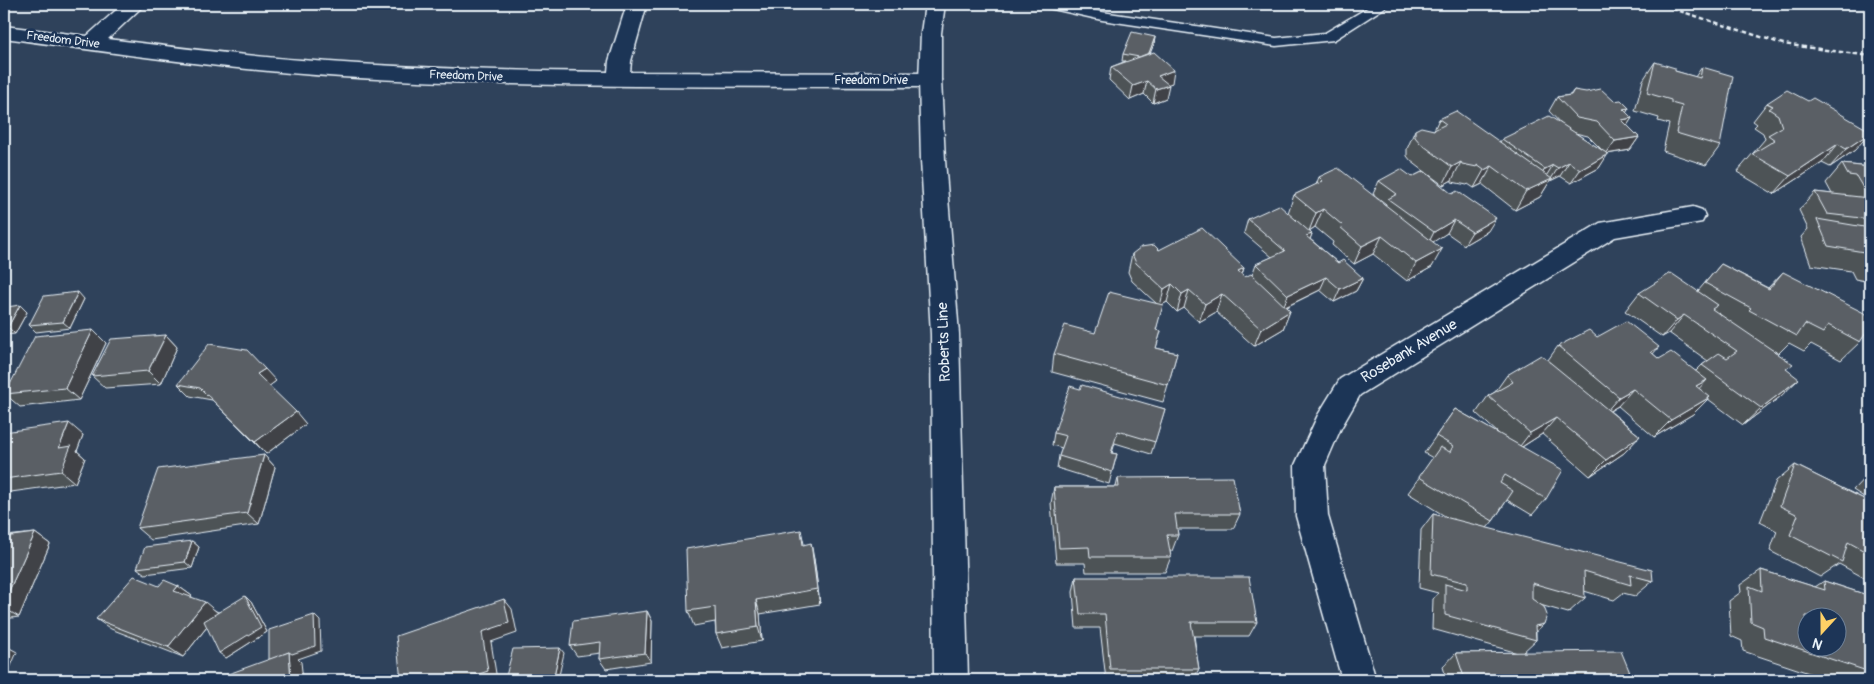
<svg xmlns="http://www.w3.org/2000/svg" width="1874" height="684" viewBox="0 0 1874 684" font-family="Pangolin,sans-serif">
<style>
.lines{fill:none;stroke-linecap:round;stroke-linejoin:round}
.service-casing{stroke:#e8f1f8;stroke-width:3}
.minor-casing{stroke:#e8f1f8;stroke-width:3}
.secondary-casing{stroke:#e8f1f8;stroke-width:3}
.path{stroke:#e8f1f8;stroke-width:2.5;stroke-dasharray:4.5 3;stroke-linecap:butt}
.service{fill:#1d3557;fill-rule:evenodd}
.minor{fill:#1d3557;fill-rule:evenodd}
.secondary{fill:#1d3557;fill-rule:evenodd}
.wall{fill:#4d5257;stroke:#e8f1f8;fill-rule:evenodd}
.shaded-wall{fill:#3f4247;stroke:#e8f1f8}
.building{fill:#5a5f65;stroke:#e8f1f8;fill-rule:evenodd}
.labels{text-anchor:middle;dominant-baseline:central;stroke-width:5;stroke-linejoin:round;paint-order:stroke}
.far-street-label{font-size:12px;fill:#e8f1f8;stroke:#1d3557}
.street-label{font-size:15px;fill:#e8f1f8;stroke:#1d3557}
</style>
<rect width="100%" height="100%" fill="#2f425b"/>
<filter id="ink" filterUnits="userSpaceOnUse"><feTurbulence type="fractalNoise" baseFrequency=".02" numOctaves="2"/><feDisplacementMap in="SourceGraphic" scale="10" xChannelSelector="R" yChannelSelector="G"/><feConvolveMatrix kernelMatrix="1 2 1 2 8 2 1 2 1" color-interpolation-filters="sRGB"/></filter>
<g filter="url(#ink)">
<g class="lines">
<g class="service-casing">
<path id="service" d="M1042,4H1066L1102,12L1276,38L1325,33L1374,4H1390L1334,40L1276,46L1102,20L1044,7Z"/>
</g>
<g class="minor-casing">
<g id="minor">
<path d="M123,4H145L108,39C172,47 237,55 301,60C403,68 506,71 608,72L609,61L627,4H647L631,61L630,72L930,73L938,75L941,80L938,85L930,87C734,86 538,89 342,77C229,70 116,53 4,38V26L87,36Z"/>
<path d="M1693,207L1702,210L1705,216L1702,222L1615,237L1360,395L1341,428L1325,465L1328,516L1376,680H1342L1296,516L1295,465L1318,415L1340,379L1600,223Z"/>
</g>
</g>
<g class="secondary-casing">
<path id="secondary" d="M925,4H945L941,33V80L945,160L959,334L968,680H934L931,334L921,160L919,80L921,33Z"/>
</g>
<path class="path" d="M1658,4L1783,44L1870,56"/>
<use href="#service" class="service"/>
<use href="#minor" class="minor"/>
<use href="#secondary" class="secondary"/>
</g>
<g class="wall">
<path d="M1155,37L1154,44L1150,53L1172,83L1168,84L1166,98L1153,103L1144,94L1130,100L1109,80L1111,67L1126,61H1122L1123,54Z"/>
<path d="M1655,62L1675,71L1695,77L1702,67L1720,146L1706,165L1663,151L1669,124L1658,121L1659,118L1635,111L1643,80Z"/>
<path d="M1574,90L1614,101L1629,108L1626,113L1632,118L1627,125L1639,137L1630,150L1607,154L1599,168L1571,183L1560,176L1550,181L1540,197L1515,210L1482,184L1474,188L1468,184L1467,185L1452,182V180L1443,185L1424,171L1488,231L1464,245L1447,233L1432,242V267L1407,281L1373,254L1354,264L1332,245L1333,242L1315,227L1309,231L1312,234L1310,239L1338,263L1363,278L1356,291L1334,302L1320,290L1286,307L1290,311L1283,329L1254,346L1216,312L1199,322L1184,308L1177,312L1167,302L1162,305L1156,330L1161,331L1156,348L1177,353L1163,402L1052,372L1054,354L1095,333L1157,304L1132,281L1128,272L1132,254L1159,250L1244,268L1242,274L1245,277L1252,275L1256,264L1272,257L1244,233L1248,219L1288,213L1294,195L1316,185L1319,177L1386,205V204L1373,194L1379,181L1412,177L1424,171L1411,161L1407,156V149L1415,130H1434L1439,119L1500,142L1502,139L1561,124L1549,111L1557,97L1570,95ZM1575,133L1588,136L1603,151Z"/>
<path d="M1767,103L1855,150L1830,167L1822,163L1774,194L1737,172L1765,139L1763,133L1754,127L1757,124L1753,121Z"/>
<path d="M1842,164L1870,167V282L1855,279L1851,271L1811,265L1801,237L1808,229L1799,210L1815,192L1832,194L1826,183Z"/>
<path d="M1721,264L1768,288L1783,272L1860,342L1841,360L1811,344L1804,351L1789,343L1779,353L1772,350L1786,370L1781,396L1743,425L1708,399L1693,414L1654,437L1618,406L1610,411L1640,436L1624,453L1590,476L1542,434L1522,447L1546,499L1532,515L1507,500L1493,521L1487,528L1653,581L1635,596L1623,593L1614,600L1584,591L1585,598L1568,613L1540,605L1536,631V640L1522,653L1633,680H1447L1443,667L1456,653H1518L1432,629L1433,599L1438,593L1419,588L1421,530L1433,514L1448,518L1408,493L1433,458L1424,453L1455,409L1499,434L1476,413L1488,396L1495,392L1507,375L1548,360L1558,346L1597,337L1653,354L1659,359L1696,371L1702,365L1708,361L1669,333L1662,337L1625,311L1639,293L1698,291Z"/>
<path d="M84,299L70,328L36,332L29,325Z"/>
<path d="M27,312L15,334L4,335V313Z"/>
<path d="M166,335L177,347L161,384L105,388L92,376Z"/>
<path d="M106,343L79,400L20,407L5,394Z"/>
<path d="M276,381L269,386L306,424L266,454L212,400L190,396L178,384Z"/>
<path d="M1080,389L1165,409L1151,454L1115,443L1112,453L1117,454L1109,484L1057,468L1059,456L1062,448L1052,445L1054,433Z"/>
<path d="M4,432L83,435L77,451L85,458L75,483L4,493Z"/>
<path d="M264,455L275,467L259,524L151,540L137,528Z"/>
<path d="M1795,465L1870,502V581L1839,564L1820,577L1770,551L1777,531L1760,522L1776,481Z"/>
<path d="M1870,472V501L1853,490Z"/>
<path d="M1118,478L1240,514L1233,529H1177L1178,535L1172,551H1170L1171,557L1165,572H1086L1085,563H1056L1051,503L1054,487H1116Z"/>
<path d="M801,530L804,544L814,559L820,604L760,614L762,641L722,648L716,634L715,622L694,626L688,611Z"/>
<path d="M35,533L50,544L19,617L4,619V534L6,536Z"/>
<path d="M192,541L199,547L192,568L145,574L137,568Z"/>
<path d="M1761,570L1815,587L1824,581L1870,596V680H1830L1743,651L1742,641L1731,636L1729,601L1741,592L1740,585Z"/>
<path d="M1076,577L1257,622L1249,636H1194L1199,669L1193,680H1106L1100,628H1076L1073,592Z"/>
<path d="M159,586H178L192,596L191,597L218,612L251,602L267,632L226,658L207,627L183,657L111,629L96,619Z"/>
<path d="M647,611L652,621L651,662L606,669L599,659L600,653L577,656L570,646Z"/>
<path d="M1779,674L1804,680H1768Z"/>
</g>
<g class="shaded-wall">
<path d="M1155,37L1154,44L1145,65L1147,58Z"/>
<path d="M1174,70L1172,83L1155,89L1158,76Z"/>
<path d="M1147,81L1144,94L1130,100L1133,86Z"/>
<path d="M1169,85L1166,98L1153,103L1156,89Z"/>
<path d="M1629,108L1622,120L1632,118L1623,132L1621,121L1623,109Z"/>
<path d="M1870,133L1855,150L1830,167L1846,149Z"/>
<path d="M1639,137L1630,150L1606,154L1615,141Z"/>
<path d="M1838,144L1822,163L1774,194L1790,176Z"/>
<path d="M1608,154L1599,168L1571,183L1580,170Z"/>
<path d="M1461,162L1452,180L1443,185L1452,167Z"/>
<path d="M1569,162L1560,176L1550,181L1540,197L1515,210L1526,191L1551,179L1558,168Z"/>
<path d="M1553,165L1545,178L1537,182L1545,169Z"/>
<path d="M1492,166L1482,184L1474,188L1484,170Z"/>
<path d="M1323,209L1315,227L1309,231L1316,213Z"/>
<path d="M1496,218L1488,231L1464,245L1472,232Z"/>
<path d="M1454,220L1447,233L1427,246L1434,232Z"/>
<path d="M1312,234L1307,247L1306,236Z"/>
<path d="M1382,236L1373,254L1354,264L1362,246Z"/>
<path d="M1442,249L1432,267L1407,281L1416,263Z"/>
<path d="M1244,268L1238,286V271Z"/>
<path d="M1326,277L1320,290L1283,308L1288,295Z"/>
<path d="M1363,278L1356,291L1334,302L1340,289Z"/>
<path d="M1172,284L1167,302L1160,306L1164,289Z"/>
<path d="M1189,290L1184,308L1177,312L1182,294Z"/>
<path d="M78,292L84,299L70,328L63,322Z"/>
<path d="M1222,294L1216,312L1199,322L1205,304Z"/>
<path d="M20,305L27,312L15,334L8,327Z"/>
<path d="M1290,311L1283,329L1254,346L1261,329Z"/>
<path d="M1684,315L1669,333L1662,337L1677,320Z"/>
<path d="M93,330L106,343L79,400L65,388Z"/>
<path d="M166,335L177,347L161,384L148,371Z"/>
<path d="M4,341L8,345L4,352Z"/>
<path d="M1659,347L1644,364L1651,352Z"/>
<path d="M265,369L276,381L268,387L257,374Z"/>
<path d="M1799,379L1781,396L1743,425L1761,408Z"/>
<path d="M1707,380L1691,397L1696,386Z"/>
<path d="M1633,389L1618,406L1604,414L1619,397Z"/>
<path d="M1710,397L1693,414L1654,437L1671,420Z"/>
<path d="M296,412L306,424L266,454L255,442Z"/>
<path d="M1556,418L1542,434L1517,450L1530,433Z"/>
<path d="M69,423L83,435L77,451L85,458L75,483L61,471L59,448Z"/>
<path d="M1640,436L1624,453L1590,476L1606,460Z"/>
<path d="M264,455L275,467L259,524L247,513Z"/>
<path d="M35,533L50,544L19,617L4,608V602Z"/>
<path d="M192,541L199,547L192,568L185,562Z"/>
<path d="M811,543L814,559L820,604L817,589Z"/>
<path d="M178,586L192,596L188,602L174,591Z"/>
<path d="M245,596L251,602L267,632L226,658L219,653Z"/>
<path d="M504,599L512,609L517,633L491,642L497,680H462L482,632Z"/>
<path d="M756,600L760,614L762,641L758,627Z"/>
<path d="M205,602L218,613L183,657L168,647Z"/>
<path d="M647,611L652,621L651,662L645,653Z"/>
<path d="M314,615L320,621L321,651L298,659L301,662L303,680H291L289,652Z"/>
<path d="M1544,624L1529,638L1535,626Z"/>
<path d="M4,645L17,652L5,680H4Z"/>
<path d="M560,648L564,653L558,680H553Z"/>
</g>
<g class="building">
<path d="M1132,32L1155,37L1149,53L1139,57L1123,54Z"/>
<path d="M1154,52L1174,70L1158,76L1169,85L1156,89L1147,81L1133,86L1111,67Z"/>
<path d="M1655,62L1675,68V71L1700,78L1702,67L1733,76L1720,146L1676,133L1682,106L1671,103V100L1647,93Z"/>
<path d="M1601,89L1614,101L1621,100L1629,108L1623,109L1632,118L1622,120L1639,137L1615,141L1597,122L1577,118L1557,97L1571,95L1574,90L1586,92Z"/>
<path d="M1787,90L1808,101L1813,98L1870,131V133L1846,149L1838,144L1790,176L1752,154L1775,140L1768,135L1782,127L1778,115L1769,109L1773,106L1767,103Z"/>
<path d="M1456,111L1552,179L1526,191L1492,166L1484,170L1477,165V167L1462,164L1461,162L1452,167L1420,143L1415,137V130L1421,127L1434,130L1446,124L1439,119Z"/>
<path d="M1549,116L1608,154L1580,170L1569,162L1558,168L1553,165L1545,169L1502,139Z"/>
<path d="M1842,164L1870,167V219L1827,214L1815,192L1869,198L1856,176L1848,175Z"/>
<path d="M1338,168L1442,249L1416,263L1382,236L1362,246L1340,227L1342,225L1323,209L1316,213L1294,195L1323,181L1319,177Z"/>
<path d="M1401,169L1412,177L1424,171L1452,194L1457,191L1496,218L1472,232L1454,220L1434,232L1388,199L1397,194L1379,181Z"/>
<path d="M1279,205L1312,234L1306,236L1338,263L1343,260L1363,278L1340,289L1326,277L1288,295L1256,264L1285,251L1248,219Z"/>
<path d="M1817,219L1870,228V254V253L1828,246Z"/>
<path d="M1202,228L1244,268L1238,271L1245,277L1251,274L1290,311L1261,329L1222,294L1205,304L1189,290L1182,294L1172,284L1164,289L1136,263L1132,254L1141,247L1154,245L1159,250Z"/>
<path d="M1721,264L1769,289L1783,272L1870,316V327L1860,342L1828,325L1823,333L1805,324L1797,336L1749,310L1751,308L1705,283Z"/>
<path d="M1671,273L1718,305L1712,309L1793,364L1786,369L1799,379L1761,408L1702,365L1719,353L1727,358L1737,351L1684,315L1677,320L1639,293Z"/>
<path d="M78,292L63,322L29,325L44,296Z"/>
<path d="M1109,292L1163,305L1156,330L1161,331L1156,348L1177,353L1168,385L1054,354L1065,325L1095,333Z"/>
<path d="M20,305L8,327H4V313L7,307Z"/>
<path d="M1626,321L1659,347L1651,352L1659,359L1671,352L1707,380L1696,386L1710,397L1671,420L1633,389L1619,397L1558,346L1589,330L1597,337Z"/>
<path d="M93,330L65,388L5,394L35,336Z"/>
<path d="M166,335L148,371L92,376L111,339Z"/>
<path d="M209,344L247,350L265,369L257,374L296,412L255,442L200,388L178,384Z"/>
<path d="M1541,355L1640,436L1606,460L1556,418L1530,433L1488,396L1513,382L1507,375Z"/>
<path d="M1082,385L1165,409L1155,442L1118,431L1111,453L1117,454L1112,472L1059,456L1066,436L1054,433L1070,386L1080,389Z"/>
<path d="M1455,409L1563,470L1546,499L1505,475L1500,483L1513,491L1493,521L1419,477L1440,447L1450,452L1453,446L1436,436Z"/>
<path d="M69,423L59,448L71,446L61,471L4,479V432Z"/>
<path d="M264,455L247,513L137,528L158,469Z"/>
<path d="M1795,465L1870,502V554L1848,542L1842,562L1790,535L1798,515L1780,506Z"/>
<path d="M1233,477L1240,514H1175L1178,535H1167L1171,557H1090L1089,547L1059,548L1054,487H1119L1118,478Z"/>
<path d="M1433,514L1652,570L1653,581L1630,575L1631,585L1584,571L1585,598L1532,583V599L1544,607L1547,615L1544,624L1535,626L1536,640L1445,615V584L1467,590V583L1431,574Z"/>
<path d="M801,530L803,545L811,543L817,589L756,600L758,627L716,634L715,607L688,611L686,549Z"/>
<path d="M35,533L4,602V537Z"/>
<path d="M192,541L185,562L137,568L145,547Z"/>
<path d="M1761,570L1825,590L1824,581L1870,596V672L1764,637L1763,627L1751,622L1749,586L1762,591ZM1806,616H1836V646H1806Z"/>
<path d="M134,576L159,586L164,580L178,586L174,591L205,602L168,647L96,619Z"/>
<path d="M1076,577H1249L1257,622H1191L1199,669H1110L1105,614H1080Z"/>
<path d="M245,596L261,627L219,653L204,621Z"/>
<path d="M504,599L509,623L482,632L488,671L462,680H401L396,636Z"/>
<path d="M647,611L645,653L599,659L600,642L570,646L573,621Z"/>
<path d="M314,615L315,646L292,654L289,652L269,660V630Z"/>
<path d="M560,648L553,680H505L513,649Z"/>
<path d="M1621,651L1633,680H1465L1456,653Z"/>
<path d="M289,652L291,680H212Z"/>
<path d="M1779,674L1804,680H1780Z"/>
</g>
</g>
<g class="labels">
<g class="far-street-label">
<text transform="translate(63 40) rotate(7)">Freedom Drive</text>
<text transform="translate(466 76) rotate(2)">Freedom Drive</text>
<text x="871" y="80">Freedom Drive</text>
</g>
<g class="street-label">
<text transform="translate(944 342) rotate(-92)">Roberts Line</text>
<text transform="translate(1409 351) rotate(-31)">Rosebank Avenue</text>
</g>
</g>
<rect width="1874" height="684" fill="none" stroke="#1d3557" stroke-width="20"/>
<rect x="10" y="10" width="1854" height="664" fill="none" stroke="#e8f1f8" stroke-width="2" filter="url(#ink)"/>
<g transform="translate(1822 632) rotate(201)"><circle r="24" fill="#1d3557" stroke="#6e8097"/>
<path d="M0-4L9 19L0 12L-9 19Z" fill="#ffd166"/>
<text y="-8" font-size="14" font-weight="bold" text-anchor="middle" fill="#e8f1f8">N</text>
</g>
</svg>
